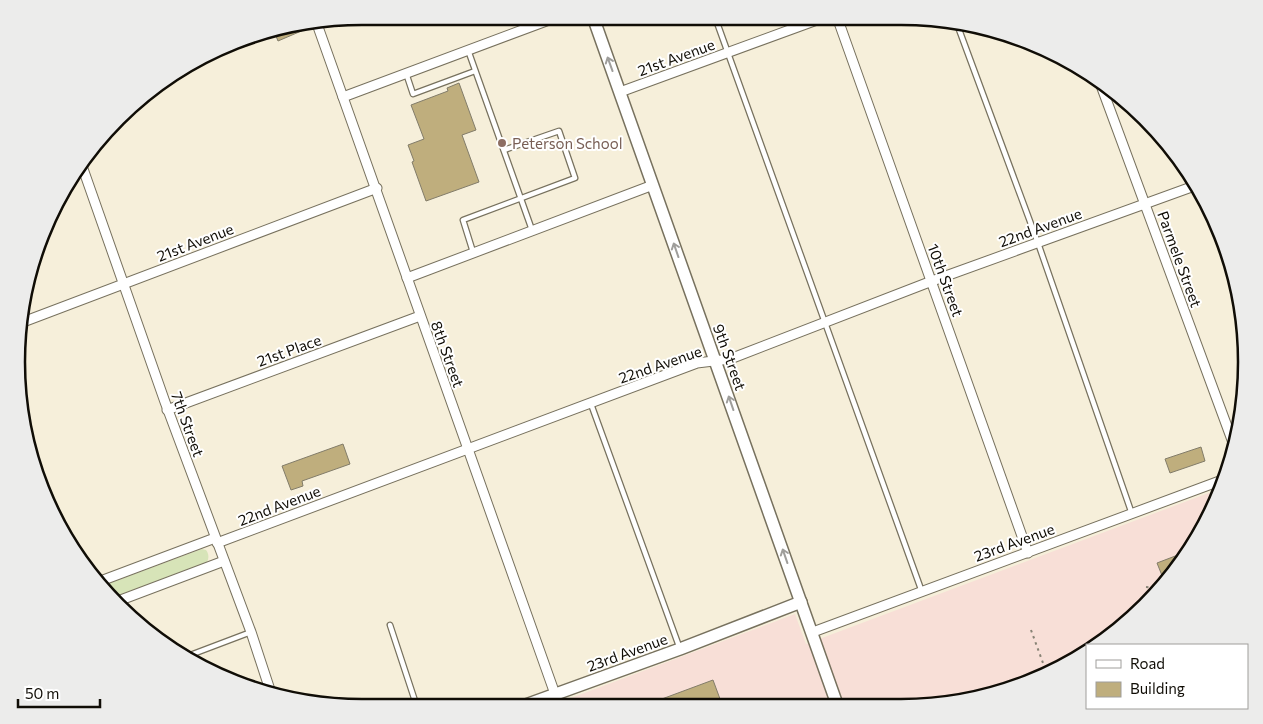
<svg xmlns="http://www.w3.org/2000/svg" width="1263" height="724" viewBox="0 0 1263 724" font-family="Commissioner,sans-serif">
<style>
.industrial{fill:#f8dfd7}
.green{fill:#d7e4b8}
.building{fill:#bfae7d;stroke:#827c69}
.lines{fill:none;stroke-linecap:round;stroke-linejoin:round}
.service-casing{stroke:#77715e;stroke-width:7}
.minor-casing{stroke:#77715e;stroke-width:11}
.tertiary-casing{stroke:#77715e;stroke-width:14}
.path{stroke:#888375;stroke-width:2;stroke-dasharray:2.5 4;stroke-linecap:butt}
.service{stroke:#fff;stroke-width:4.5}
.minor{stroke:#fff;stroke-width:9}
.tertiary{stroke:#fff;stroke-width:11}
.oneway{stroke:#9f9e9b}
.education-dot{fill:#8d6e63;stroke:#fff;stroke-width:2}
.labels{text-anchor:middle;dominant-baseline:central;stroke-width:4;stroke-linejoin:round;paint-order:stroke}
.street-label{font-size:15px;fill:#100d06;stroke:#fff}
.education-label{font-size:15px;fill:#785e54;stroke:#fff;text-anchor:start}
.rim{fill:none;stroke:#100d06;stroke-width:2.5}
</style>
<rect width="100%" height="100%" fill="#f6efda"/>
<path class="industrial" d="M1222,488L1189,554L1145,607L1095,645H1087V652L1074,661L1012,689L924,707H547L795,614L806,644Z"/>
<path class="green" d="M202,549L206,550C209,554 209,558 207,562L114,597L102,586Z"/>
<g class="building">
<path d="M305,26L306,29L278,41L274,31Z"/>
<path d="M459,83L476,130L462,135L479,182L426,201L412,162L414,161L408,145L424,139L411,105L448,91L447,88Z"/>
<path d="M343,444L350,464L302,481L303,486L291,490L282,466Z"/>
<path d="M1201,447L1205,461L1170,473L1165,459Z"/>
<path d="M1191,550L1189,554L1165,583L1157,563Z"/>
<path d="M713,680L723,707H643V706Z"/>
</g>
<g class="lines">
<g class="service-casing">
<g id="service">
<path d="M715,17L922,592"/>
<path d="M957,24L1038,243L1132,514"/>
<path d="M468,50L532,230"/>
<path d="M406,73L413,94L475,71"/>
<path d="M473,252L463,220L575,178L559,131L504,150"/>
<path d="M591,404L680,649"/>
<path d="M390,625L417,707"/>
<path d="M185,657L251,632"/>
<path d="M555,696L556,707"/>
</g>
</g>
<g class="minor-casing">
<g id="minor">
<path d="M837,17L1028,553"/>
<path d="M317,24L555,694"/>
<path d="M1099,80L1235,448"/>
<path d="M620,92L825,17"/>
<path d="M343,97L557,17"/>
<path d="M81,163L165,402L251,632L271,693"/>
<path d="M407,278L653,185"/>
<path d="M23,322L377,188"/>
<path d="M167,410L420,316"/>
<path d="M217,543L697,363L730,359L932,281L1197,185"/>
<path d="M98,582L215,538"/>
<path d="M118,601L224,561"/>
<path d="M813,632L1225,479"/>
</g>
</g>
<g class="tertiary-casing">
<g id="tertiary">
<path d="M593,17L838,707"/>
<path d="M520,707L680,649L801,602"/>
</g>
</g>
<g class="path">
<path d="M1146,587L1155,588L1163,585"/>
<path d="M1031,630L1047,674"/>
</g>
<use href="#service" class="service"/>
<use href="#minor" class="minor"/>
<use href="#tertiary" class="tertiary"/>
</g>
<defs><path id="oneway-shaft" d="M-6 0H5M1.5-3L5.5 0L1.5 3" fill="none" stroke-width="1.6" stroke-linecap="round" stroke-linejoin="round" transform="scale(1.25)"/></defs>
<g class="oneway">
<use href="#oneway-shaft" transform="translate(610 64) rotate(-110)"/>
<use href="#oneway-shaft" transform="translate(676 250) rotate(-109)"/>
<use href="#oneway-shaft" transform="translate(731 403) rotate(-109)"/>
<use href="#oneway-shaft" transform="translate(785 556) rotate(-109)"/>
</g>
<circle class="education-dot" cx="502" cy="143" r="5"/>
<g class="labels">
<g class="street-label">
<text transform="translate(676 57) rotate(-20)">21st Avenue</text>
<text transform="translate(1040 227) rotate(-20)">22nd Avenue</text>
<text transform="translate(195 242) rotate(-21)">21st Avenue</text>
<text transform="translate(1180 259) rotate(70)">Parmele Street</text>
<text transform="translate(946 280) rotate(70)">10th Street</text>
<text transform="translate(289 350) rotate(-20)">21st Place</text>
<text transform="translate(448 354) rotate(70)">8th Street</text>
<text transform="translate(730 357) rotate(70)">9th Street</text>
<text transform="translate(660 364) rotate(-19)">22nd Avenue</text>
<text transform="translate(188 424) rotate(70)">7th Street</text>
<text transform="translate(279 505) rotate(-21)">22nd Avenue</text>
<text transform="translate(1014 542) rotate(-20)">23rd Avenue</text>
<text transform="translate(627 652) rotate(-20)">23rd Avenue</text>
</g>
<g class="education-label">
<text x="512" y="143">Peterson School</text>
</g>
</g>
<path d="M0 0H1263V724H0ZM362 25H901A337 337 0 0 1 1238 362V362A337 337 0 0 1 901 699H362A337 337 0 0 1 25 362V362A337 337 0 0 1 362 25Z" fill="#ececeb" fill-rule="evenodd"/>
<path class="rim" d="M362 25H901A337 337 0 0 1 1238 362V362A337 337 0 0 1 901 699H362A337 337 0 0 1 25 362V362A337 337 0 0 1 362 25Z"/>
<rect x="1086" y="644" width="162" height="65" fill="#ffffff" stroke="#9f9e9b"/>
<rect x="1096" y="660" width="25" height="8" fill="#ffffff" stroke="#9f9e9b"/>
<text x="1130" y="669" font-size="15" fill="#100d06">Road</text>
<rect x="1096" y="682" width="25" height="15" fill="#bfae7d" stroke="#9f9e9b"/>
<text x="1130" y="694" font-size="15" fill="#100d06">Building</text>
<path d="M18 699v8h82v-8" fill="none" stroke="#100d06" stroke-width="2.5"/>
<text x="25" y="699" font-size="15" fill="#100d06" stroke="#ffffff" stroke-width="4" paint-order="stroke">50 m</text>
</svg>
